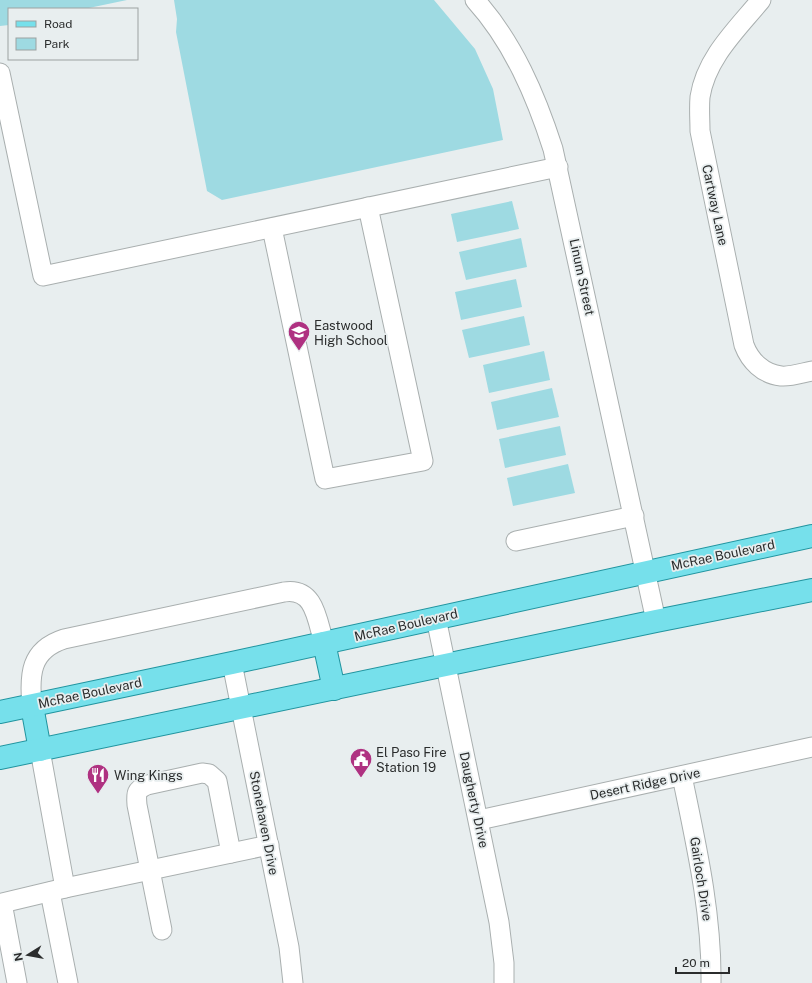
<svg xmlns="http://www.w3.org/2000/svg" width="812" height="983" viewBox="0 0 812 983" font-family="'Public Sans',sans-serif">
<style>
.green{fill:#9edae2}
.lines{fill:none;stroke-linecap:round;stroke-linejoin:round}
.minor-casing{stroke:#a9afaf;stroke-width:21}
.major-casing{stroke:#21949f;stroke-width:24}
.minor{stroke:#fff;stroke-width:19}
.major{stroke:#76e0eb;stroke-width:22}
.labels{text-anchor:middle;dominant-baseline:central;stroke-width:3.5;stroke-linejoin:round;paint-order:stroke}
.street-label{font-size:13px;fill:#2b2d2d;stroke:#e8eeef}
.poi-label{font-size:13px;fill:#2b2d2d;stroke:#e8eeef;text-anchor:start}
</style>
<rect width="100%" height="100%" fill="#e8eeef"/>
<g class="green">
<path d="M0,0H127L84,9H9V25L0,26Z"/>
<path d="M174,0H434L475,49L493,89L503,140L222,200L207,191L176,32L177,19Z"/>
<path d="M512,201L519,229L457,242L451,214Z"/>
<path d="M521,238L527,267L466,280L459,252Z"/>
<path d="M516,279L522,307L461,320L455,292Z"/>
<path d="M524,316L530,345L469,358L462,330Z"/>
<path d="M544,351L550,380L489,393L483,365Z"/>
<path d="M552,388L559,417L497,430L491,402Z"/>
<path d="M560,426L566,455L505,468L499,439Z"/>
<path d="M568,464L575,493L513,506L507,478Z"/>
</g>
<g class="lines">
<g class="minor-casing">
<g id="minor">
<path d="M475,0C513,42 536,96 553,149L656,621"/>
<path d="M761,0C737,29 706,58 700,97C699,109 700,120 700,131L744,345C750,361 763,374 781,376C790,377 802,373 812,371"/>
<path d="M0,73L43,276L558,167"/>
<path d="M272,228L325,479L423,461L368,207"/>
<path d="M516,541L634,516"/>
<path d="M436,618L499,922L504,963V983"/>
<path d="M232,663L289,947L293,983"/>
<path d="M32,706C29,675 30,650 64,639L284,592C315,587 317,620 324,643"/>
<path d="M40,750L65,888L269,845"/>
<path d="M682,776C696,844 712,913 711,983"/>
<path d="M479,820L812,747"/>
<path d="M50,892L68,983"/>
<path d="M162,930L137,805C136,793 136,790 147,785L202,773L209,774L217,781L231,853"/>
<path d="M17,983L2,903L65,888"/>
</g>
</g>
<g class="major-casing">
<g id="major">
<path d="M324,643L334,689"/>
<path d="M32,706L40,750"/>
<path d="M0,712L232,663L812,536"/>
<path d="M0,758L656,621L812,590"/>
</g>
</g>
<use href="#minor" class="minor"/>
<use href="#major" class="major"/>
</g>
<defs>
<g id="school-pin" transform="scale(1.15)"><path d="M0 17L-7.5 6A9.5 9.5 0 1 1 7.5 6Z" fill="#af3181" stroke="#e8eeef"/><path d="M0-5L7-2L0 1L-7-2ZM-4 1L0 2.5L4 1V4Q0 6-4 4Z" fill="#fff"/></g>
<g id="civic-pin" transform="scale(1.15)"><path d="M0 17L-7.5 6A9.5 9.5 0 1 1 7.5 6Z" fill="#af3181" stroke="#e8eeef"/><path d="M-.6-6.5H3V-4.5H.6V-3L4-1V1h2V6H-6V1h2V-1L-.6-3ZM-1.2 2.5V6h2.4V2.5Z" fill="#fff"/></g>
<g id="restaurant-pin" transform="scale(1.15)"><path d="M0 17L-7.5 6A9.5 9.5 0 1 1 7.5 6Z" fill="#af3181" stroke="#e8eeef"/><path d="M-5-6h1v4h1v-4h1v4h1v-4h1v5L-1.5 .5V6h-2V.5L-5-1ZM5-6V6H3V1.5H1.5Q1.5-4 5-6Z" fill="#fff"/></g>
</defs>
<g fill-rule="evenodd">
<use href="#school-pin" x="299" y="332"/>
<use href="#civic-pin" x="361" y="759"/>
<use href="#restaurant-pin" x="98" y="775"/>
</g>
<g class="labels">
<g class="street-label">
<text transform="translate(715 205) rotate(78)">Cartway Lane</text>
<text transform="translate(582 277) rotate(78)">Linum Street</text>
<text transform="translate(723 555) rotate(-12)">McRae Boulevard</text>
<text transform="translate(406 625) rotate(-13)">McRae Boulevard</text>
<text transform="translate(90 693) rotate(-12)">McRae Boulevard</text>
<text transform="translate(645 784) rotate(-12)">Desert Ridge Drive</text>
<text transform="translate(474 800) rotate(78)">Daugherty Drive</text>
<text transform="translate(264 823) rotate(79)">Stonehaven Drive</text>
<text transform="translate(701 879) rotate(81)">Gairloch Drive</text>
</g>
<g class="poi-label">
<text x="314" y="325">Eastwood<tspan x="314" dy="15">High School</tspan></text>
<text x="376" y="752">El Paso Fire<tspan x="376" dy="15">Station 19</tspan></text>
<text x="114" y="775">Wing Kings</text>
</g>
</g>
<rect x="8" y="8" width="130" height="52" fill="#e8eeef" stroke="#9ca1a1"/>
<rect x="16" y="21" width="20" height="6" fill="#76e0eb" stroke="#9ca1a1"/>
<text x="44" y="28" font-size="12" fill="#2b2d2d">Road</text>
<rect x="16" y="38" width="20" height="12" fill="#9edae2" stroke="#9ca1a1"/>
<text x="44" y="48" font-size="12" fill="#2b2d2d">Park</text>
<g transform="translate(28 955) rotate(259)" stroke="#e8eeef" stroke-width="3" paint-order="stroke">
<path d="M0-3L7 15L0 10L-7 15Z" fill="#2b2d2d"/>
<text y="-6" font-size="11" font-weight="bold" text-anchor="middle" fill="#2b2d2d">N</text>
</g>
<path d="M676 967v6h53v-6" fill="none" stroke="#2b2d2d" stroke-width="2"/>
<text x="682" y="967" font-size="12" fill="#2b2d2d" stroke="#e8eeef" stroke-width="3" paint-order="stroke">20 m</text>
</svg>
